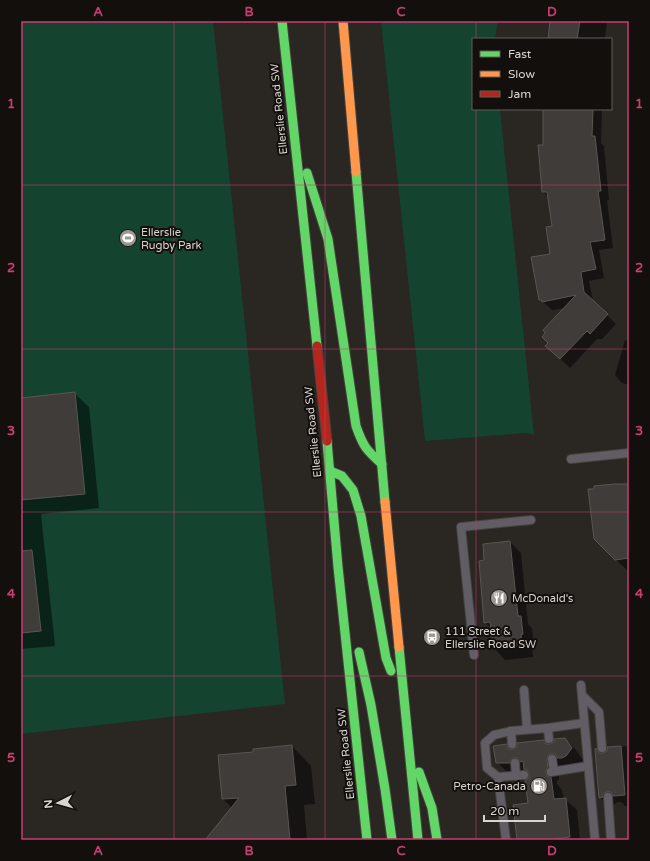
<svg xmlns="http://www.w3.org/2000/svg" width="650" height="861" viewBox="0 0 650 861" font-family="'Varela Round',sans-serif">
<style>
.green{fill:#144330}
.shadow{fill:#0007}
.building{fill:#403c39;stroke:#595552}
.lines{fill:none;stroke-linecap:round;stroke-linejoin:round}
.lane-casing{stroke:#45423f;stroke-width:10}
.fast-casing{stroke:#45423f;stroke-width:11}
.slow-casing{stroke:#45423f;stroke-width:11}
.jam-casing{stroke:#45423f;stroke-width:11}
.lane{stroke:#605d64;stroke-width:8}
.fast{stroke:#63d668;stroke-width:9}
.slow{stroke:#ff974d;stroke-width:9}
.jam{stroke:#b3261e;stroke-width:9}
.grid{fill:none;stroke:#c73e72;stroke-width:1;stroke-opacity:0.55}
.labels{text-anchor:middle;dominant-baseline:central;stroke-width:4;stroke-linejoin:round;paint-order:stroke}
.street-label{font-size:11px;fill:#d9d4cf;stroke:#130f0c}
.poi-label{font-size:11px;fill:#d9d4cf;stroke:#130f0c;text-anchor:start}
.neatline{fill:none;stroke:#c73e72;stroke-width:1.5}
.grid-label{font-size:13px;text-anchor:middle;font-weight:bold;fill:#c73e72}
</style>
<rect width="100%" height="100%" fill="#2a2622"/>
<g class="green">
<path d="M21,21H213L285,704L21,734Z"/>
<path d="M381,21H498L495,39H473V109H500L534,435L526,433L425,441Z"/>
</g>
<g class="shadow">
<path d="M551,21H607L605,39H549Z"/>
<path d="M544,109H602L601,143L604,146L609,200H607L613,248L599,250L604,278L589,281L593,301L616,324L602,339H597L570,368L556,355L566,308L552,310L540,299L551,254L553,227L549,198L543,192Z"/>
<path d="M625,340L629,341V385L622,383L615,375Z"/>
<path d="M74,393L89,407L99,508L41,514L55,646L21,649V399Z"/>
<path d="M629,484V572L610,554Z"/>
<path d="M510,542L521,553L528,624L532,628L534,646H532L533,657L505,660L494,648L492,629L485,622L486,561Z"/>
<path d="M565,739L576,750L583,760L577,767L570,769L565,765H563L559,766L558,771L559,779L557,781V784L562,790L564,799H565L577,810L580,840H518L529,804L530,775L525,769L523,770L521,774H509L497,762L506,745L511,750L543,741L547,745H550Z"/>
<path d="M292,746L311,766L315,804L304,805L307,840H206L232,808L223,799L255,753Z"/>
<path d="M629,746V806H625L621,802H618L613,805V807L611,808L600,797L596,749L601,754L608,751V748Z"/>
</g>
<g class="building">
<path d="M550,21H580L577,39H548Z"/>
<path d="M543,109H593L592,136H595L601,191H598L605,240L590,242L596,269L581,272L584,292L608,314L590,334L587,331L560,359L545,346L548,343L542,337L545,333L543,330L576,295L542,302V300H539L531,257L550,254L546,227L552,226L547,192H542L538,145H543Z"/>
<path d="M75,392L85,494L21,500V398Z"/>
<path d="M615,484H629V558L615,560L594,539L588,489H594V486Z"/>
<path d="M510,541L518,616H521L523,634L521,635L522,646L493,649L490,622L484,623L479,561L484,560L483,544Z"/>
<path d="M32,550L41,631L21,633V551Z"/>
<path d="M565,738L572,748L566,756L562,758H557L556,755L554,754H551L548,755L547,760L548,768L546,770V772L547,776L551,777L554,799L566,798L570,837L547,840H517L513,805L528,803L525,780L529,778V774L527,770H524L523,761L520,762L517,758H514L512,759L510,763H496L493,746L507,744L509,749H513L517,747V743L544,740L546,744H550L554,742V739Z"/>
<path d="M292,745L296,785L285,786L290,840H205L239,798L222,799L218,755L253,752V749Z"/>
<path d="M621,746L625,795L613,796L611,792H607L603,794V797L599,798L595,749L597,748L599,753H603L607,751V747Z"/>
</g>
<g class="lines">
<g class="lane-casing">
<g id="lane">
<path d="M571,459L629,453"/>
<path d="M474,655L461,527L531,520"/>
<path d="M581,685L595,840"/>
<path d="M524,690L527,729"/>
<path d="M582,695L599,712L602,748"/>
<path d="M548,728L584,723"/>
<path d="M512,744L511,731L548,728L549,739"/>
<path d="M552,759L554,771"/>
<path d="M515,763L516,776"/>
<path d="M551,772L588,766"/>
<path d="M498,777L524,775"/>
<path d="M608,797L611,840"/>
<path d="M506,840L498,777L487,768L485,743L494,735L511,731"/>
</g>
</g>
<g class="fast-casing">
<g id="fast">
<path d="M282,21L317,346"/>
<path d="M356,172L385,502"/>
<path d="M307,173L328,239L356,426C363,446 366,450 382,464"/>
<path d="M327,441L338,567L367,840"/>
<path d="M330,471L342,476L353,490L361,516L386,658L391,671"/>
<path d="M399,647L418,840"/>
<path d="M359,652L371,705L385,789L392,840"/>
<path d="M419,772L432,808L437,840"/>
</g>
</g>
<g class="slow-casing">
<g id="slow">
<path d="M343,21L356,172"/>
<path d="M385,502L399,647"/>
</g>
</g>
<g class="jam-casing">
<path id="jam" d="M317,346L327,441"/>
</g>
<use href="#lane" class="lane"/>
<use href="#fast" class="fast"/>
<use href="#slow" class="slow"/>
<use href="#jam" class="jam"/>
</g>
<path class="grid" d="M174,21V840M325,21V840M476,21V39M476,109V840M21,185H629M21,349H629M21,512H629M21,676H629"/>
<defs>
<g id="stadium-disc" transform="scale(0.9)"><circle r="9.5" fill="#9c9792" stroke="#130f0c"/><path d="M0-5a6.5 5 0 1 0 0 10a6.5 5 0 1 0 0-10ZM-3.5-1.8h7v3.6h-7Z" fill="#fff"/></g>
<g id="restaurant-disc" transform="scale(0.9)"><circle r="9.5" fill="#9c9792" stroke="#130f0c"/><path d="M-5-6h1v4h1v-4h1v4h1v-4h1v5L-1.5 .5V6h-2V.5L-5-1ZM5-6V6H3V1.5H1.5Q1.5-4 5-6Z" fill="#fff"/></g>
<g id="bus-disc" transform="scale(0.9)"><circle r="9.5" fill="#9c9792" stroke="#130f0c"/><path d="M-5-6H5V4H4V6H2V4H-2V6H-4V4H-5ZM-3.5-4V0h7V-4ZM-3.5 1.2v1.5H-2V1.2ZM2 1.2v1.5H3.5V1.2Z" fill="#fff"/></g>
<g id="fuel-disc" transform="scale(0.9)"><circle r="9.5" fill="#9c9792" stroke="#130f0c"/><path d="M-5.5-6h7V0h2V4h1.3V-2.5L3-4.5l.8-.8L6-3V5H2.5V1h-1V6h-7ZM-4.2-4.7v3.2H.2V-4.7Z" fill="#fff"/></g>
</defs>
<g fill-rule="evenodd">
<use href="#stadium-disc" x="128" y="238"/>
<use href="#restaurant-disc" x="499" y="598"/>
<use href="#bus-disc" x="432" y="637"/>
<use href="#fuel-disc" x="539" y="786"/>
</g>
<g class="labels">
<g class="street-label">
<text transform="translate(279 109) rotate(-96)">Ellerslie Road SW</text>
<text transform="translate(313 432) rotate(-96)">Ellerslie Road SW</text>
<text transform="translate(346 754) rotate(-96)">Ellerslie Road SW</text>
</g>
<g class="poi-label">
<text x="141" y="232">Ellerslie<tspan x="141" dy="13">Rugby Park</tspan></text>
<text x="512" y="598">McDonald's</text>
<text x="445" y="631">111 Street &amp;<tspan x="445" dy="13">Ellerslie Road SW</tspan></text>
<text x="526" y="786" text-anchor="end">Petro-Canada</text>
</g>
</g>
<rect width="650" height="861" fill="none" stroke="#130f0c" stroke-width="44"/>
<rect x="472" y="38" width="140" height="72" fill="#130f0c" stroke="#625e5a"/>
<rect x="480" y="51" width="20" height="6" fill="#63d668" stroke="#625e5a"/>
<text x="508" y="58" font-size="12" fill="#d9d4cf">Fast</text>
<rect x="480" y="71" width="20" height="6" fill="#ff974d" stroke="#625e5a"/>
<text x="508" y="78" font-size="12" fill="#d9d4cf">Slow</text>
<rect x="480" y="91" width="20" height="6" fill="#b3261e" stroke="#625e5a"/>
<text x="508" y="98" font-size="12" fill="#d9d4cf">Jam</text>
<g transform="translate(58 803) rotate(264)" stroke="#130f0c" stroke-width="3" paint-order="stroke">
<path d="M0-3L7 15L0 10L-7 15Z" fill="#d9d4cf"/>
<text y="-6" font-size="11" font-weight="bold" text-anchor="middle" fill="#d9d4cf">N</text>
</g>
<path d="M484 815v6h61v-6" fill="none" stroke="#d9d4cf" stroke-width="2"/>
<text x="490" y="815" font-size="12" fill="#d9d4cf" stroke="#130f0c" stroke-width="3" paint-order="stroke">20 m</text>
<rect x="22" y="22" width="606" height="817" class="neatline"/>
<g class="grid-label">
<text x="98" y="16">A</text>
<text x="249" y="16">B</text>
<text x="401" y="16">C</text>
<text x="552" y="16">D</text>
<text x="11" y="108">1</text>
<text x="639" y="108">1</text>
<text x="11" y="272">2</text>
<text x="639" y="272">2</text>
<text x="11" y="435">3</text>
<text x="639" y="435">3</text>
<text x="11" y="598">4</text>
<text x="639" y="598">4</text>
<text x="11" y="762">5</text>
<text x="639" y="762">5</text>
<text x="98" y="855">A</text>
<text x="249" y="855">B</text>
<text x="401" y="855">C</text>
<text x="552" y="855">D</text>
</g>
</svg>
